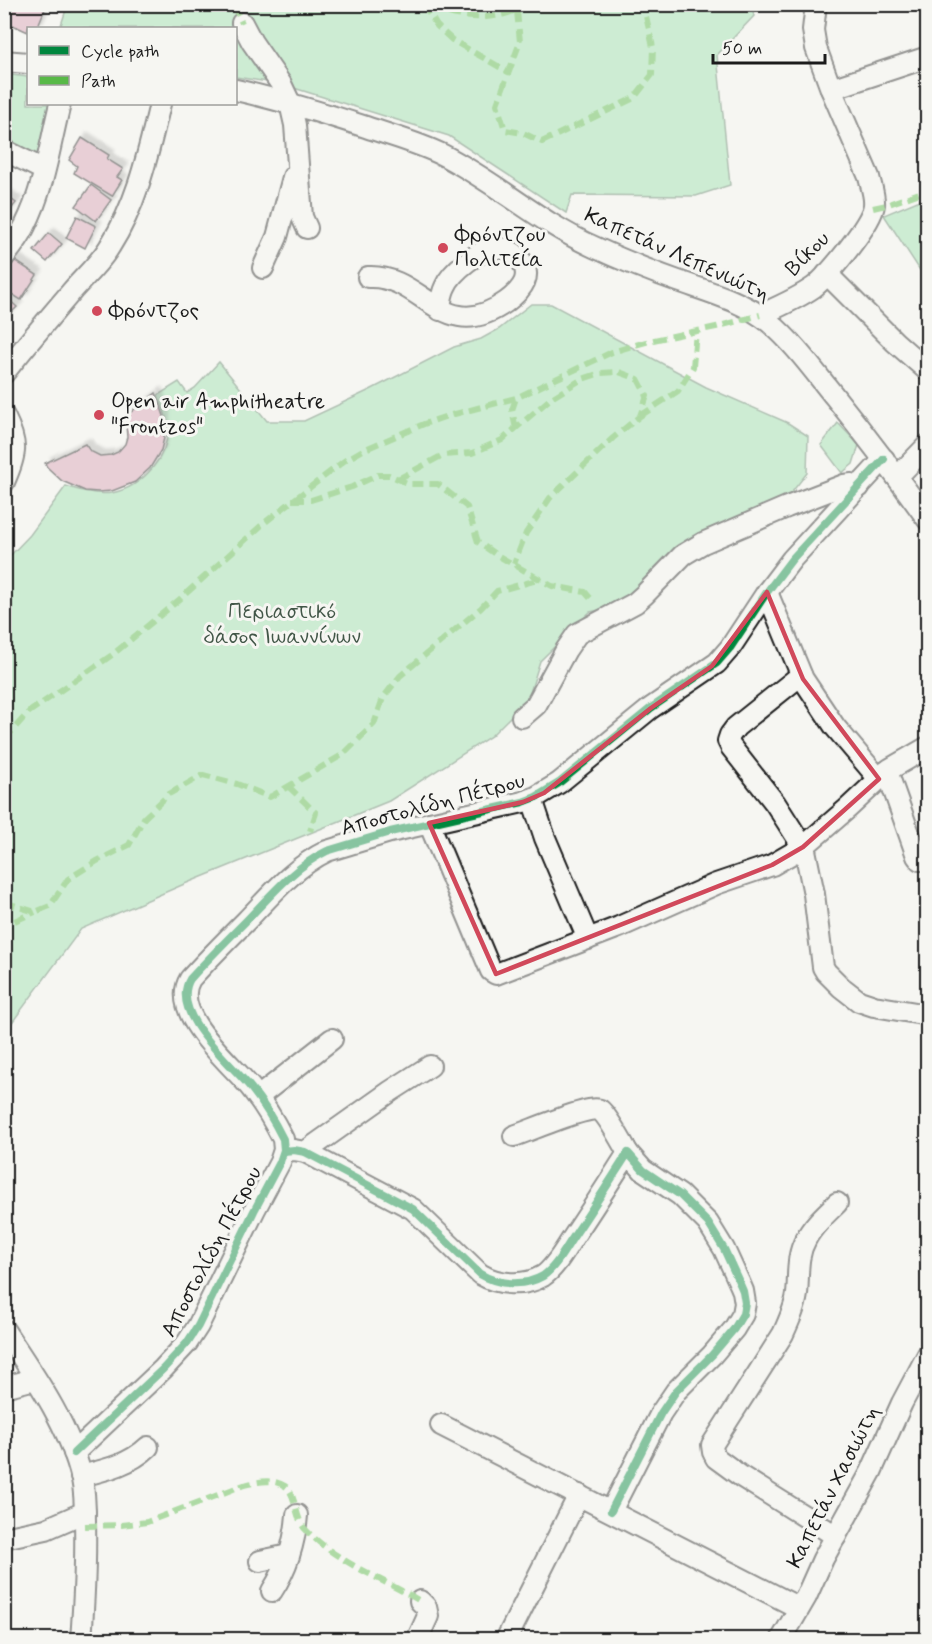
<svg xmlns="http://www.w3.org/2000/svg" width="932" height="1644" viewBox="0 0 932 1644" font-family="Mynerve,sans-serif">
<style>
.green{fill:#9ce1ae;stroke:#5c7e65;stroke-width:1.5}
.building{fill:#d7a0b4;stroke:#1c1c1c;stroke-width:1.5;filter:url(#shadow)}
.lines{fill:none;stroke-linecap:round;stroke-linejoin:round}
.minor-casing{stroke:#1c1c1c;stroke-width:24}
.minor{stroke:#f6f6f2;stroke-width:20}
.quiet{stroke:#58b947;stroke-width:6;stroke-dasharray:12 6;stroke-linecap:butt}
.cycleway-casing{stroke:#f6f6f2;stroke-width:11}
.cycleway{stroke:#00873e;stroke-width:8}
.marked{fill:none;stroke:#d1495b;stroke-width:4.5;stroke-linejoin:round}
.poi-dot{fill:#d1495b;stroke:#f6f6f2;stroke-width:2}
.labels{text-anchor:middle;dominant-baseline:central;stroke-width:6;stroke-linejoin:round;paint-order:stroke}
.poi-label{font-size:22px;fill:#1c1c1c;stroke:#f6f6f2;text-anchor:start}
.street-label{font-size:22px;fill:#1c1c1c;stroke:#f6f6f2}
.park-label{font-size:22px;fill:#425748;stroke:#f6f6f2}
</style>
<defs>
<filter id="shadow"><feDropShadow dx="5.5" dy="-5.5" stdDeviation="1.5" flood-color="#0004"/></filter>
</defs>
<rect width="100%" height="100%" fill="#f6f6f2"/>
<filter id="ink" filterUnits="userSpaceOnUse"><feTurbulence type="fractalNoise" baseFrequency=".0167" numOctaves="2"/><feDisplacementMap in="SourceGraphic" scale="12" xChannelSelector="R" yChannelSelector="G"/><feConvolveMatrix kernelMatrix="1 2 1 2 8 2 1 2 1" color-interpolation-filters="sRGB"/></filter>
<g filter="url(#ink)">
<g class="green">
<path d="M68,4H751L754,16L717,55L730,185L696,196L572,195L566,213L449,136L281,84L236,77V28H60Z"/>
<path d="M4,74L28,77V104H52L40,157L5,141Z"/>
<path d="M927,197H928L927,281L884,215Z"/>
<path d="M531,304H551L706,387L788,423L808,436L807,473L784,502L684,542L674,549L630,599L619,606L590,612L540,661L528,699L491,736L389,801L182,885L81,929L5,1032V561L30,535L66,486C80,491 96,495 112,493C143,487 172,454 167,422C166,413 161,404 158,395L179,382L187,393L195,388L219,362L267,421H304L370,390L454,347L481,339L499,329Z"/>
<path d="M838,423L859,445L853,464L842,473L821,445Z"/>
</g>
<g class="building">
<path d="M4,4H47L37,28H28V32L4,21Z"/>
<path d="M82,138L109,155L107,159L123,169L117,177L122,180L112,196L74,173L77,166L69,160Z"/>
<path d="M91,185L111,200L96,221L76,206Z"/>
<path d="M4,194L16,203L4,218Z"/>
<path d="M77,216L96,226L85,248L66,238Z"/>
<path d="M49,233L62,244L47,262L34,251Z"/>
<path d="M14,260L37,275L21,300L4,289V274Z"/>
<path d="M4,295L17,307L4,320Z"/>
<path d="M156,393L164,416V438L161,450L150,468L135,482L112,491L98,492L85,491L62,481L47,467L45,463L85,444L90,451L100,456L111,455L118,452L125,444L127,437L126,425L122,419Z"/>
</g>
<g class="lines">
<g class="minor-casing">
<g id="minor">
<path d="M242,23L252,42L281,84L290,103L295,125L302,217L307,228"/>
<path d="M4,61L28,63"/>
<path d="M831,89L928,57"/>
<path d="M236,90C280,100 323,113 366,127C392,136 419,143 443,155C496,182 540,223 594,247C622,260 650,271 678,281C709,292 743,301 769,322C794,343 814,371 835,397C867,437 898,478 928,520"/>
<path d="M4,150L44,170"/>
<path d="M4,257C12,247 20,237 25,226C44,189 50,144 60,104"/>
<path d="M263,268L277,237L293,177"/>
<path d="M827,274L895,342L928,371"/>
<path d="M368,277C423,274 443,347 506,302C522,290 535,275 518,257C513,252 506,248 498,248C481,247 451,272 445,287C441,295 441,302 440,310"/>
<path d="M760,315C778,307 797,299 814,287C829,275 872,223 874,205C875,196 871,186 869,177L831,89L816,48L813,30L816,4"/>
<path d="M4,373C26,345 49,318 72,291C85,276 100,263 110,246C138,202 148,153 160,104"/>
<path d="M4,416C18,444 17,453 4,482"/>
<path d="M897,477L928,445"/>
<path d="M767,592L803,679L835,727L879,779"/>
<path d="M801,675L736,727L730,735L728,741L731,747L775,803L805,850L814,894L823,967L826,972L841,987L859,1001L874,1006L928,1015"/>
<path d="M522,717L536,705L566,650L577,634L635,603L644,595L683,555L703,543L787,507L844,485L852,484L859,487"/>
<path d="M887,771L917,856L920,860H928"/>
<path d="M532,799L545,838L588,939"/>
<path d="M429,823L491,971L496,974L619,927L716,884L772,865L803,847L847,809L890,769L928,747"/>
<path d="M258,1097L332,1039"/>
<path d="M514,1136C527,1132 591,1104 600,1110C607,1115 623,1144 628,1153"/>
<path d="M284,1151L294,1150L305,1152L413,1209L480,1274C498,1285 524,1287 543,1276C556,1267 565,1249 574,1236C593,1208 610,1181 628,1153L643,1170L680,1195L708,1223L724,1249L740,1284L743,1291L745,1303L743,1314L734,1329L712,1355L676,1391L661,1413L611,1511"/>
<path d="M305,1152L391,1091L430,1066"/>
<path d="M4,1330C34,1375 70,1426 82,1479C85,1493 85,1507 85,1521C86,1560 84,1600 81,1640"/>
<path d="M4,1387L35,1379"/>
<path d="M441,1425L799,1608"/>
<path d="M74,1453L163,1369L187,1343L198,1326L254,1211L280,1162L284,1150L283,1139C274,1121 263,1103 251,1088C231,1063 169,1014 190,979C208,959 227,940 246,921C271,895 294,867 327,851L390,832L523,802L536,797L559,783L651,708L717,663L730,648L767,592L792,559L884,459"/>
<path d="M81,1476C105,1470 129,1465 148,1447"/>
<path d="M836,1536L742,1477L716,1458L713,1452L712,1445L783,1334C789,1321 795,1308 797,1294C799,1275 796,1256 806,1239C813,1225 826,1214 837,1203"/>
<path d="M4,1538L46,1529L85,1512"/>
<path d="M260,1561L289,1555"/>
<path d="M272,1591C287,1568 295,1542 297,1515"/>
<path d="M417,1640L428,1616L426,1607L420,1601"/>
<path d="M506,1640L579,1495"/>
<path d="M781,1640L806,1597L823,1559L871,1472L902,1403L928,1354"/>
</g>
</g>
<use href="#minor" class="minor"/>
<g class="quiet">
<path d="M233,4L242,23"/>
<path d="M423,4L437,26L452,40L510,73"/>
<path d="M433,4C437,7 442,10 446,12C468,20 506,20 525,4"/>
<path d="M517,11L520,42L497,104L505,130L523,133L542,142L634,98L652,75L653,47L645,12L639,4"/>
<path d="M873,208L886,205L928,190"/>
<path d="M640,416L678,391L693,367L696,331"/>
<path d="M516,429L512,410L516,398"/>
<path d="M398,479L443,455L472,453L502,440L550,399L582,379L601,373L619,372L638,379L647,396L640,416L613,438L550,498L526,533L514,564"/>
<path d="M292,500H311L352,487L378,475H389L409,484H438L467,507L478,542L495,554L552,586L585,592L592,600"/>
<path d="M4,740L29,712L112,655L180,599L264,523L344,461L363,450L424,424L447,416L516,398L612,352L649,341L716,327L760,315"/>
<path d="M288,786L316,813L310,831"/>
<path d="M4,902L35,912L50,906L68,879L97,861L129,845L144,818L169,794L203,775L237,784L270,797L344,754L374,724L383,698L400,676L481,608L497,591L541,579"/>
<path d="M4,935L12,922L35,912"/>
<path d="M85,1526L121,1525L147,1522L244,1485C257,1482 272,1478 285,1486C297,1494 294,1518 306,1530C336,1562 383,1579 420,1601"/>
</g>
<g class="cycleway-casing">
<g id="cycleway">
<path d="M284,1151L294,1150L305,1152L413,1209L480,1274C498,1285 524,1287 543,1276C556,1267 565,1249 574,1236C593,1208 610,1181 628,1153L643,1170L680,1195L708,1223L724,1249L740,1284L743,1291L745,1303L743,1314L734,1329L712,1355L676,1391L661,1413L611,1511"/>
<path d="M74,1453L163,1369L187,1343L198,1326L254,1211L280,1162L284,1150L283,1139C274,1121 263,1103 251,1088C231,1063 169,1014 190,979C208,959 227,940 246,921C271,895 294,867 327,851L390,832L523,802L536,797L559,783L651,708L717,663L730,648L767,592L792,559L884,459"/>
</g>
</g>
<use href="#cycleway" class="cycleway"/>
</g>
</g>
<path d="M0 0H932V1644H0ZM767,592L803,679L879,779L803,847L772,865L496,974L429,823L523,802L544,793L651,708L712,666Z" fill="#f6f6f2" fill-opacity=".55" fill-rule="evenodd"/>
<path class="marked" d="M767,592L803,679L879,779L803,847L772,865L496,974L429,823L523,802L544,793L651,708L712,666Z"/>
<g class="poi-dot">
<circle cx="443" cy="248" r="6"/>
<circle cx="97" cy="311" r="6"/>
<circle cx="99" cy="415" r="6"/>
</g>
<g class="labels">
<g class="poi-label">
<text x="455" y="235">Φρόντζου<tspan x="455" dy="25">Πολιτεία</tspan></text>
<text x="109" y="311">Φρόντζος</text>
<text x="111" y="402">Open air Amphitheatre<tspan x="111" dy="25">"Frontzos"</tspan></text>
</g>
<g class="street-label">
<text transform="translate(808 254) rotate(-45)">Βίκου</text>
<text transform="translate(677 255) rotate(24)">Καπετάν Λεπενιώτη</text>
<text transform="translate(433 805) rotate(-15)">Αποστολίδη Πέτρου</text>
<text transform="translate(212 1252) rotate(-62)">Αποστολίδη Πέτρου</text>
<text transform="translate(834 1487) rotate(-63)">Καπετάν Χασιώτη</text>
</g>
<g class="park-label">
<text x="282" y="612">Περιαστικό<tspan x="282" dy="25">δάσος Ιωαννίνων</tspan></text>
</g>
</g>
<rect width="932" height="1644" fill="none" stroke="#f6f6f2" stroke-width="24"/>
<rect x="12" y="12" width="908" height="1620" fill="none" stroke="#1c1c1c" stroke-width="2" filter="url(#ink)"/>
<rect x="27" y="27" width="210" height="78" fill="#f6f6f2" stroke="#9f9f9c" stroke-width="1.5"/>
<rect x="39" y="46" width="30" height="9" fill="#00873e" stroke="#9f9f9c" stroke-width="1.5"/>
<text x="81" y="57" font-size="18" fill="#1c1c1c">Cycle path</text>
<rect x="39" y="76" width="30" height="9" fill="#58b947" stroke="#9f9f9c" stroke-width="1.5"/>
<text x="81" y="87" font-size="18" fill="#1c1c1c">Path</text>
<path d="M713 54v9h112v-9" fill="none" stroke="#1c1c1c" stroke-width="3"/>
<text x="722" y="54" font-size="18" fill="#1c1c1c" stroke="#f6f6f2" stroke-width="4.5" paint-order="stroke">50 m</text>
</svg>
